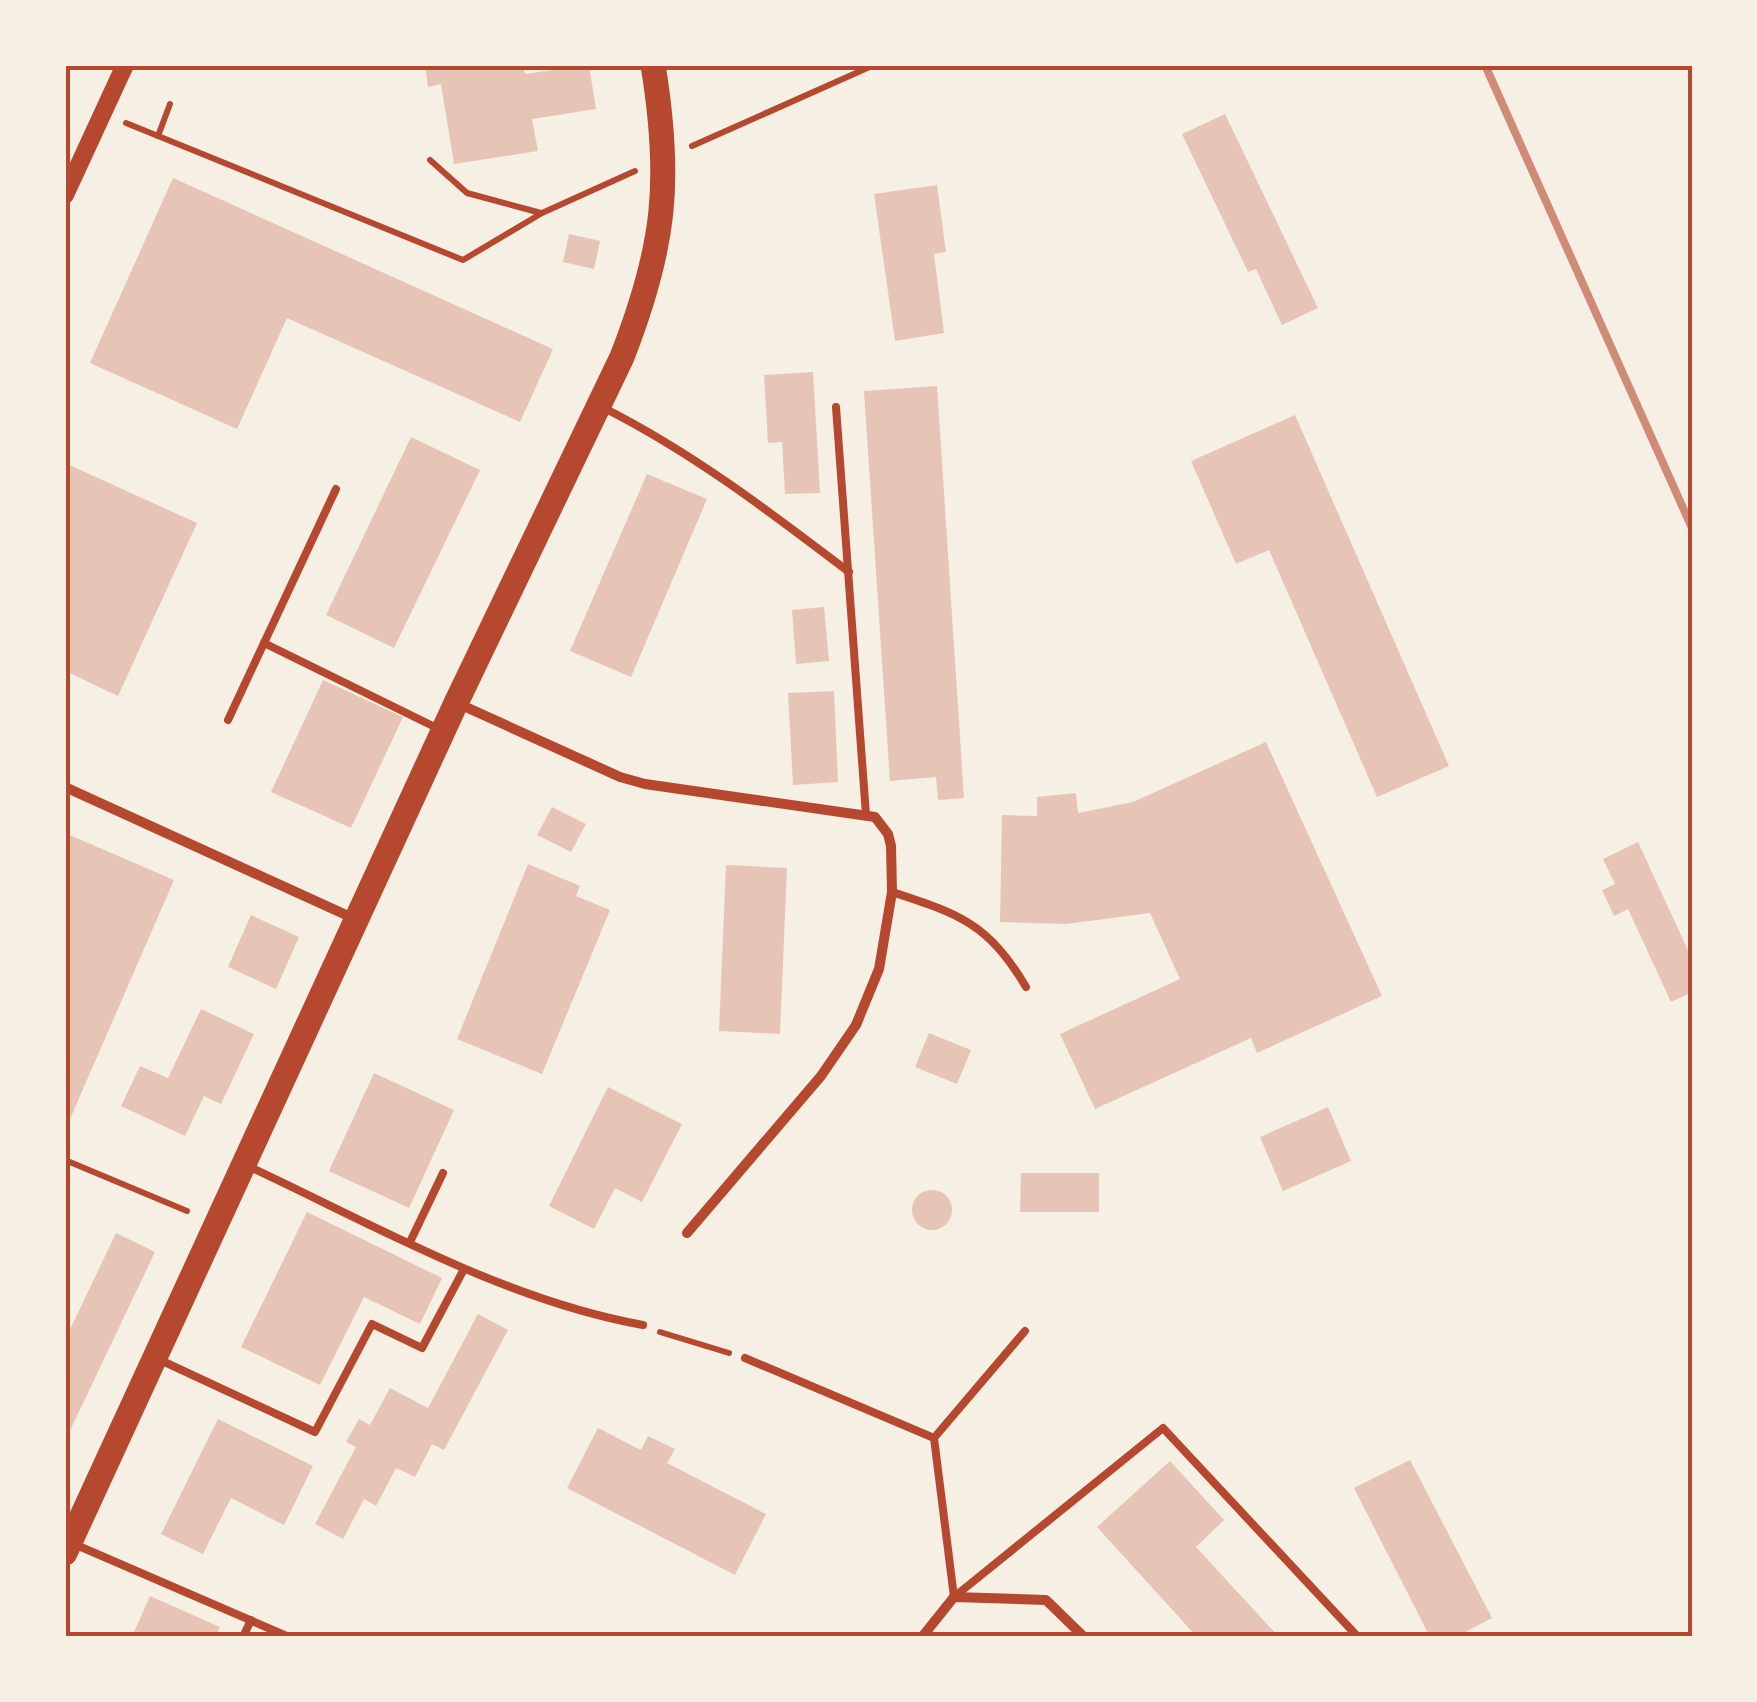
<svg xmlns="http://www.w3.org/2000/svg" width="1757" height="1702" viewBox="0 0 1757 1702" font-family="'Roboto Condensed',sans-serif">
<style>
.building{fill:#e6c5b7}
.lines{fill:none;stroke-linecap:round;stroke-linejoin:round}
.path{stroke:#b5482f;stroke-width:6}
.service{stroke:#b5482f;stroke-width:8}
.minor{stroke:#b5482f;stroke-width:10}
.tertiary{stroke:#b5482f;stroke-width:18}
.primary{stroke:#b5482f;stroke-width:25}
.rail{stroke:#cf8b77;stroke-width:8}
.neatline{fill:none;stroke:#b5482f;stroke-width:4}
</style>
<rect width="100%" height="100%" fill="#f6efe4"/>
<g class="building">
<path d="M425,65H523L525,74L589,65L596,109L532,119L538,151L454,164L441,84L428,87Z"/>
<path d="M1225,114L1318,308L1282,325L1256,269L1248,272L1182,134Z"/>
<path d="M173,178L553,349L520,422L287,318L237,429L90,363Z"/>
<path d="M937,185L946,252L934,254L944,333L895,341L874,194Z"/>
<path d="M569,234L600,241L594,269L563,262Z"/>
<path d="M813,372L820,493L785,494L782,442L768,443L764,375Z"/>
<path d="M937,386L964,798L938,800L936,777L890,781L864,391Z"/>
<path d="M1295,415L1449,766L1377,797L1269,550L1236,564L1191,461Z"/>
<path d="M411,437L480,470L394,648L326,615Z"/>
<path d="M65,463L197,523L118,696L65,671Z"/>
<path d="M647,474L707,499L631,677L570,651Z"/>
<path d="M824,607L829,661L796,664L792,610Z"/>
<path d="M323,680L403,717L351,828L271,792Z"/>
<path d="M834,691L838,782L793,785L788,693Z"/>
<path d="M1266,742L1382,996L1257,1053L1251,1038L1095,1109L1060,1034L1180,979L1150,913L1066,924L1000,922L1002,815L1037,816V797L1076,793L1078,813L1133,802Z"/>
<path d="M552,807L586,824L571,852L537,835Z"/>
<path d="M65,833L174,880L70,1119L65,1117Z"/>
<path d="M1638,842L1692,959V992L1671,1002L1628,909L1614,916L1602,890L1615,884L1603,859Z"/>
<path d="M528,864L580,886L576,896L610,910L542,1074L457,1039Z"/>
<path d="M726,865L787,868L780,1034L719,1031Z"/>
<path d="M251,915L299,937L276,989L228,967Z"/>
<path d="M201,1009L254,1034L221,1104L204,1096L185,1136L121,1106L140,1066L168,1078Z"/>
<path d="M929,1033L971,1050L957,1084L915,1067Z"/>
<path d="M374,1073L454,1110L409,1208L329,1171Z"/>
<path d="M608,1087L682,1124L642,1202L615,1188L594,1229L549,1206Z"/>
<path d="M1328,1107L1351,1161L1283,1191L1260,1137Z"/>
<path d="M1021,1173H1099V1212H1020Z"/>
<circle cx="932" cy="1210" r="20"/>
<path d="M307,1212L442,1278L420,1324L364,1297L320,1385L241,1347Z"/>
<path d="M116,1233L155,1252L65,1441V1340Z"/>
<path d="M478,1314L508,1330L444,1450L432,1444L415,1477L396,1468L376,1506L364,1499L343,1539L315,1524L356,1447L346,1442L359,1419L370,1425L390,1388L428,1408Z"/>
<path d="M218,1419L313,1466L284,1525L231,1498L203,1554L161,1534Z"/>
<path d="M598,1428L641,1450L648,1436L675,1449L667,1463L766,1514L735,1575L567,1488Z"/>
<path d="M1410,1460L1492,1618L1456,1637H1430L1354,1488Z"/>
<path d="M1170,1461L1224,1520L1196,1547L1279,1637H1197L1097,1527Z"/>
<path d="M150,1596L220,1627L215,1637H132Z"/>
</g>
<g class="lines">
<g class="path">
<path d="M126,123L463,260L542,213L635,171"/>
<path d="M158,136L170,104"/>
<path d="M692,146L874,65"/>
<path d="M430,160L467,193L541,213"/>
<path d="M65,1160L187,1211"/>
<path d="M660,1332L729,1353"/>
</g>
<g class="service">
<path d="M836,407L866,815"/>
<path d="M604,408C693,453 770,512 849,572"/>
<path d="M264,643L439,729"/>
<path d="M228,720L336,489"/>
<path d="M892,892C959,914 988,923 1026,987"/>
<path d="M250,1167C376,1226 505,1300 643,1325"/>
<path d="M410,1242L443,1173"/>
<path d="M745,1358L934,1438"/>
<path d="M158,1359L315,1432L372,1324L422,1348L464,1269"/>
<path d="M74,1544L289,1637"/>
<path d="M954,1597L1163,1428L1358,1637"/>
<path d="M954,1597L934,1438L1025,1331"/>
<path d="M243,1637L251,1620"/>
</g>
<g class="minor">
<path d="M457,703L620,777L645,784L875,817L888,834L891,846L892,892L879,969L856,1025L821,1076L687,1233"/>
<path d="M65,787L355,919"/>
<path d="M922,1637L954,1597L1046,1600L1084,1637"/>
</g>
<path class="tertiary" d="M65,195L125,65"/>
<path class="primary" d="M65,1553L456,703L622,357C665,247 672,181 653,65"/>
<path class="rail" d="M1485,65L1692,528"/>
</g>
<rect width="1757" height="1702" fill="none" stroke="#f6efe4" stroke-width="135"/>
<rect x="68" y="68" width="1622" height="1566" class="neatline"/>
</svg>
